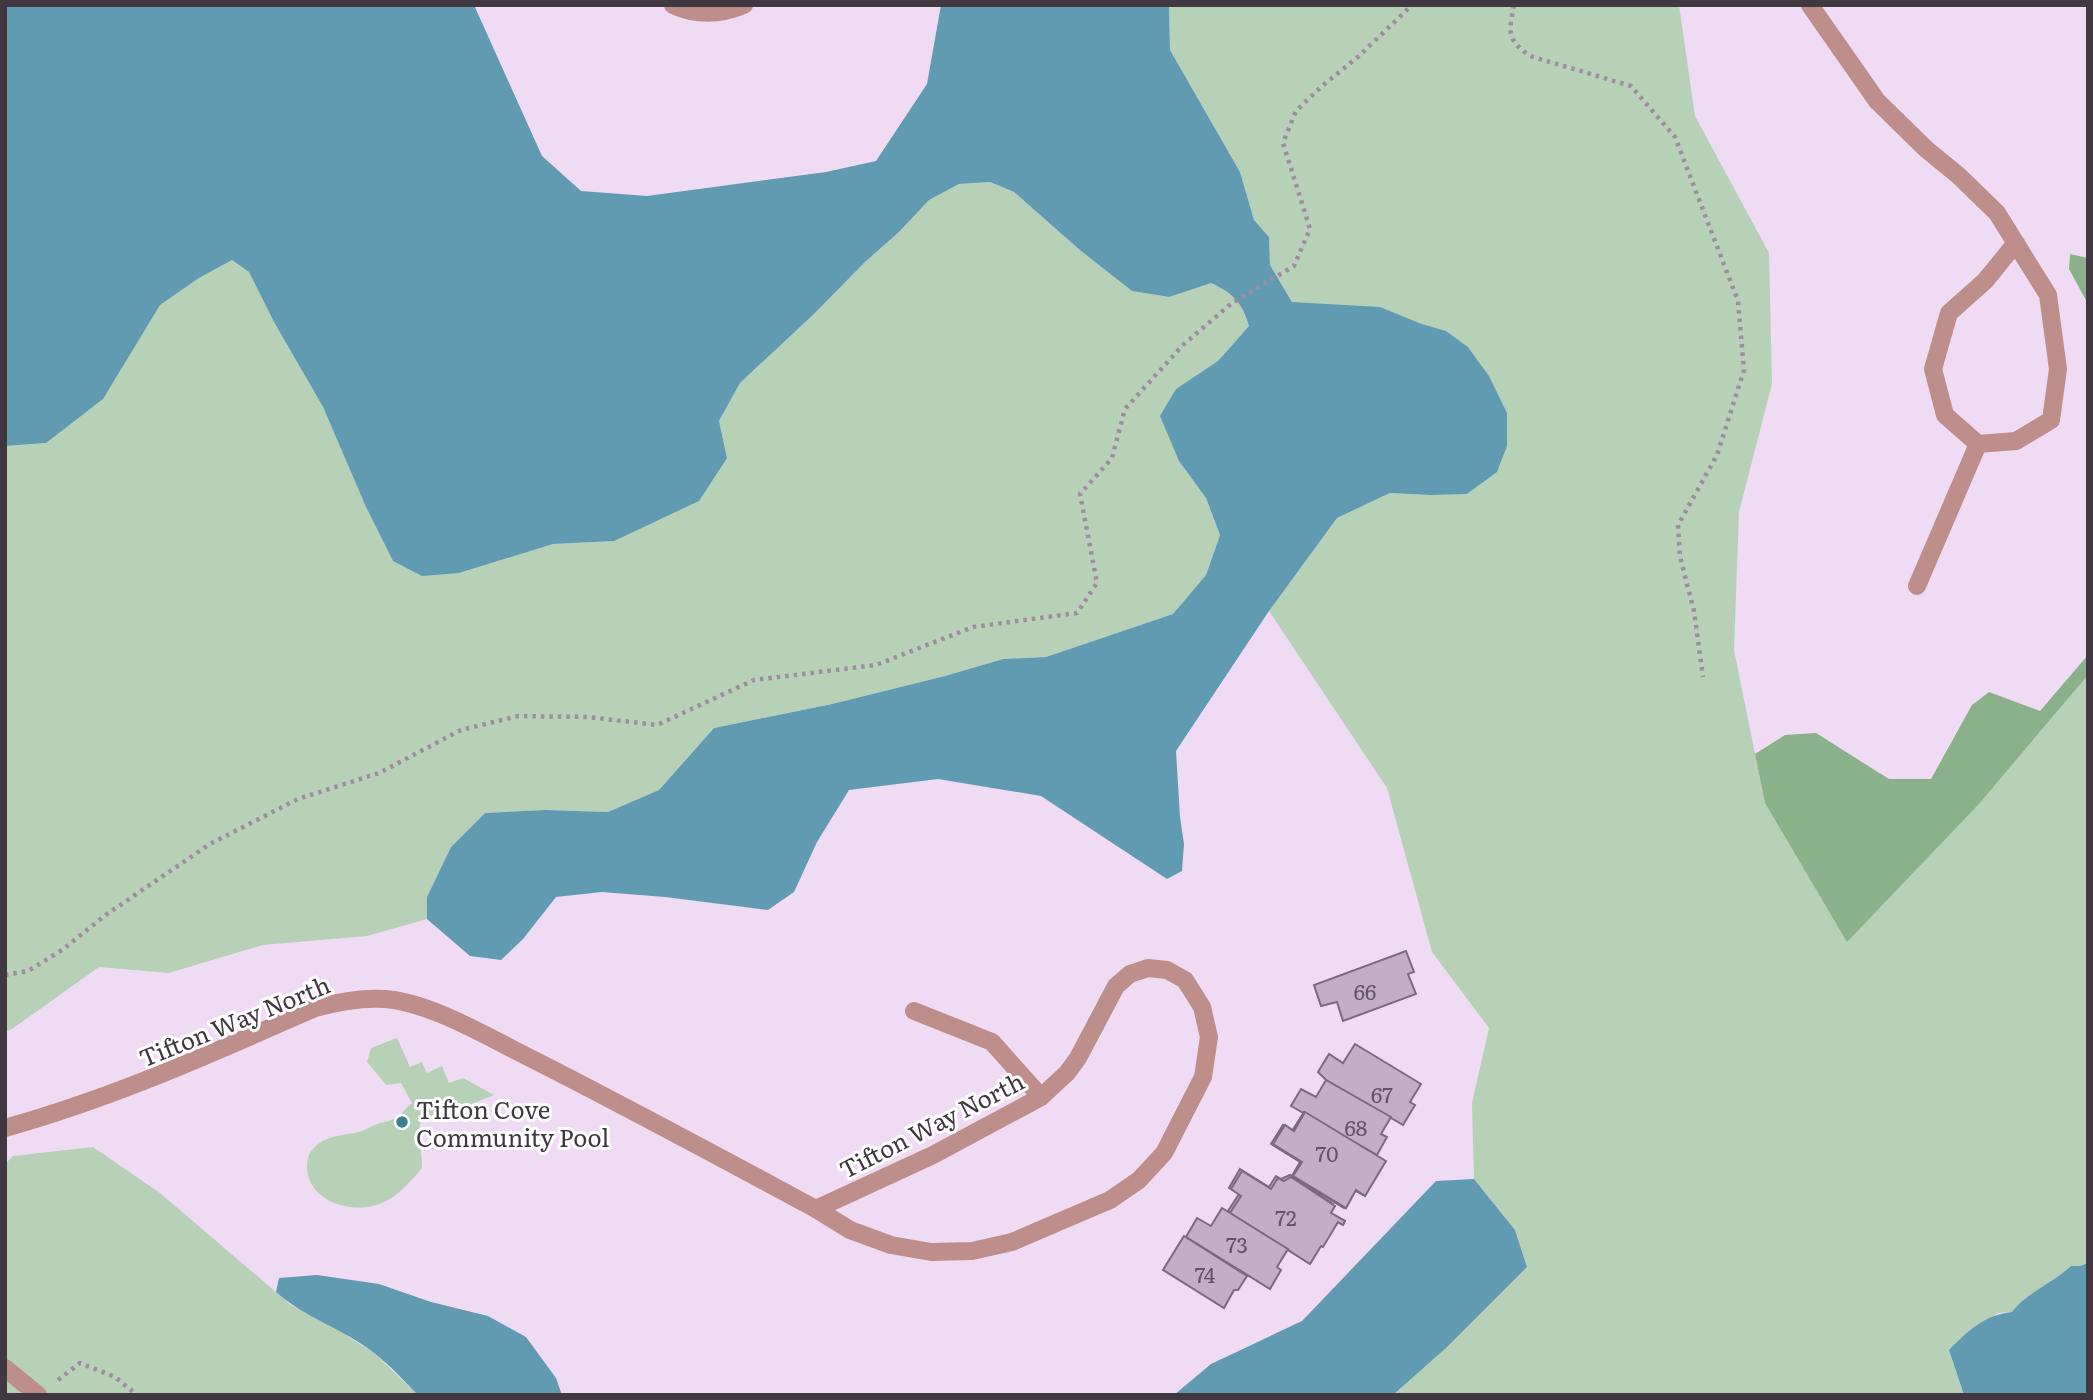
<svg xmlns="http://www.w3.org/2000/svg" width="2093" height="1400" viewBox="0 0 2093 1400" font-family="Literata,serif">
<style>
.green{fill:#b7d1b7}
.forest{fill:#8ab189}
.water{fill:#609bb2}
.building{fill:#c2aec6;stroke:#7c697f;stroke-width:2}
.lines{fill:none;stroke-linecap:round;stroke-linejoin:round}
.path{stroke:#9d8d9f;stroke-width:4.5;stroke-dasharray:3.5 5;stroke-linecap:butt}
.minor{stroke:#be8e8a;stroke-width:18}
.poi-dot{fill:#3b828b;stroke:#fff;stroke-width:2.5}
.labels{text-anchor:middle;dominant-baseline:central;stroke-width:6;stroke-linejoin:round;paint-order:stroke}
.number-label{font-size:21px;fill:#605562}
.street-label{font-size:24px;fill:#403741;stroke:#fff}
.poi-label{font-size:24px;fill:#403741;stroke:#fff;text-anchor:start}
</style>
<rect width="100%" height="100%" fill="#f0dbf4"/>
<g class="green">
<path d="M1169,5H1679L1695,116L1769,253L1772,384L1739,512L1734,650L1765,803L1847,941L1979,804L2088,675V1263L2080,1266H2071C2053,1283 2027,1292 2012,1312L1998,1313L1949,1350L1964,1395H1393L1446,1348L1527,1267L1515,1230L1474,1179L1472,1103L1489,1028L1432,952L1387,788L1269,611L1337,518L1390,493L1430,495L1489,376L1468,347L1446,331L1419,323L1325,305L1293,303L1270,265L1269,237L1254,220L1240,172L1170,50Z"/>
<path d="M990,182L1014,192L1081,251L1132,291L1169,297L1211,282C1234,293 1241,301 1249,326L1218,361L1176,389L1179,461L1206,498L1220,535L1206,575L1173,614L1046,657L1003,659L945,676L832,704L714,728L659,790L608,812L546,810L485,813L451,847L427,897V919L367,936L263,945L169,973L99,967L12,1029L5,1032V446L46,443L132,349L160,305L199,278L232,260L249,272L274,322L323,407L366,507L393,561L459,573L553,544L614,541L727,458L719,421L740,383L815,313L865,262L899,232L929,200L959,184Z"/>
<path d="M397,1038L410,1067L422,1062L427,1073L442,1066L449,1083L463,1078L494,1095L430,1121L425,1112C414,1129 423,1149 422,1168C410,1182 400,1195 382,1203C354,1215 309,1203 307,1168C307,1161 308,1154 313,1149C327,1133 344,1137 362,1131C367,1129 372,1126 377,1124C382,1122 387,1122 392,1120C399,1117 406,1108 412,1103L401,1083L386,1085L367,1062L371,1048Z"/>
<path d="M93,1147L160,1193L291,1305L338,1330L374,1353L418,1395H5V1164L13,1156Z"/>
</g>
<g class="forest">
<path d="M2070,254L2088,258V304L2069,269Z"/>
<path d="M2088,655V675L1979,804L1847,942L1765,803L1755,754L1785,735L1816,733L1889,779H1931L1972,705L1989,692L2040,711Z"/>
</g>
<g class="water">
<path d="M5,5H474L542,156L581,191L647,196L826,172L876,161L927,84L941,5H1169L1170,50L1240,172L1254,220L1269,237L1270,265L1292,302L1380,307L1419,323L1446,331L1468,347L1489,376L1507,413V446L1497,472L1467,494L1430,495L1390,493L1337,518L1269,611L1176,751L1180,817L1184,844L1182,871L1167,879L1041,796L938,779L849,790L817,842L794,892L768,910L665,897L602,892L556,897L523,939L501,960L470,956L427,919V897L451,847L485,813L546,810L608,812L659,790L714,728L832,704L945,676L1003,659L1046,657L1173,614L1206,575L1220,535L1206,498L1179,461L1160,416L1176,389L1218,361L1249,326C1242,302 1233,293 1211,283L1169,297L1132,291L1081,251L1014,192L990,182L959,184L929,200L899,232L865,262L815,313L740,383L719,421L727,458L699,501L614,541L553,544L459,573L422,576L393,561L366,507L323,407L274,322L249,272L232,260L199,278L160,305L103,399L46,443L5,446Z"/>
<path d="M1474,1179L1515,1230L1527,1267L1446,1348L1393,1395H1174L1211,1364L1302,1321L1436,1181Z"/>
<path d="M2088,1263V1395H1964L1949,1350C1968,1331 1984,1315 2012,1312C2027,1292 2053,1283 2071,1266H2080Z"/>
<path d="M317,1275L379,1284L431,1302L488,1316L526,1337L556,1378L562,1395H418C404,1381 390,1365 374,1353C344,1329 305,1318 276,1292L279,1278Z"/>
</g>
<g class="building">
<path d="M1406,951L1414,972L1408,974L1416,994L1343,1021L1337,1002L1321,1006L1314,985Z"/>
<path d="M1355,1044L1421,1084L1410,1102L1415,1105L1403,1125L1326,1080L1318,1072L1329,1054L1343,1063Z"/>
<path d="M1326,1080L1391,1117L1381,1134L1387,1137L1377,1155L1291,1106L1301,1089L1316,1097Z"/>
<path d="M1304,1112L1384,1161L1363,1195L1354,1190L1344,1208L1292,1176L1300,1162L1271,1144L1283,1125L1292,1131Z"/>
<path d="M1305,1112L1386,1161L1365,1196L1356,1190L1346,1208L1293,1176L1302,1162L1273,1144L1285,1125L1294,1131Z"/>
<path d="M1240,1169L1269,1187L1276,1176L1281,1179L1290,1175L1333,1204L1329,1212L1343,1220L1341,1224L1336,1220L1321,1245L1319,1244L1308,1262L1228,1211L1239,1194L1229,1188Z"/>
<path d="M1242,1171L1271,1189L1278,1178L1284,1181L1291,1177L1335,1206L1331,1213L1345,1221L1343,1225L1338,1222L1323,1247L1321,1246L1310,1264L1230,1213L1241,1196L1231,1189Z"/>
<path d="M1222,1208L1288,1249L1277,1267L1281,1270L1270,1289L1186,1237L1197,1218L1211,1226Z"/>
<path d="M1184,1236L1247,1276L1238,1290H1234L1224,1308L1163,1270Z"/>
</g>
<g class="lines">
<g class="path">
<path d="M1514,5C1509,32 1506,39 1530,56L1631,86L1675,137L1738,301L1744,370L1717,455L1678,525L1680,557L1694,611L1703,677"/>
<path d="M5,975L28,971L62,950L107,914L210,844L298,799L379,773L461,730L518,716L588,717L657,725L754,680L876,665L973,627L1077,613L1097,583L1080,494L1112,458L1125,409L1183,345L1232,303L1294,266L1310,229L1283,143L1296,111L1322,86L1359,56L1412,5"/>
<path d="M58,1380L80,1363L115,1377L137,1395"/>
</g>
<g class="minor">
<path d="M673,5C697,16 720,15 744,5"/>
<path d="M1810,5L1877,101L1926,149L1959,176L1997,213L2048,295L2058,369L2051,420L2016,441L1978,444L1945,415L1933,369L1949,313L1985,281L2016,243"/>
<path d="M1917,586L1978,444"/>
<path d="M1148,968L1167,970L1185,980L1202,1007L1209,1037L1203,1077L1164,1153L1139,1180L1110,1200L1012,1242L972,1251L931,1252L891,1245L850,1230L816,1209L933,1155L1041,1097L1067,1073L1078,1058L1116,986L1130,974Z"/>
<path d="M914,1011L992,1042L1041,1097"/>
<path d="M5,1128C113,1098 213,1053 315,1008C341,1001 368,996 394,1000C438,1007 492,1039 532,1059C627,1107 721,1158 816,1209"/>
<path d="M5,1368L38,1395"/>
</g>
</g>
<circle class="poi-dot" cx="402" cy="1122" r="7"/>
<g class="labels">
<g class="number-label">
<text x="1365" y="990">66</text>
<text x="1382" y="1093">67</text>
<text x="1356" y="1126">68</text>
<text x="1327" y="1152">70</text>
<text x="1286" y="1216">72</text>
<text x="1237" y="1243">73</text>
<text x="1205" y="1273">74</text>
</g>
<g class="street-label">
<text transform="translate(234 1020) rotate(-22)">Tifton Way North</text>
<text transform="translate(931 1124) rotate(-27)">Tifton Way North</text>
</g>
<g class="poi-label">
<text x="416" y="1108">Tifton Cove<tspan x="416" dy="28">Community Pool</tspan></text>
</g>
</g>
<rect width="2093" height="1400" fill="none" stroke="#403741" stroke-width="14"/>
</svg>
